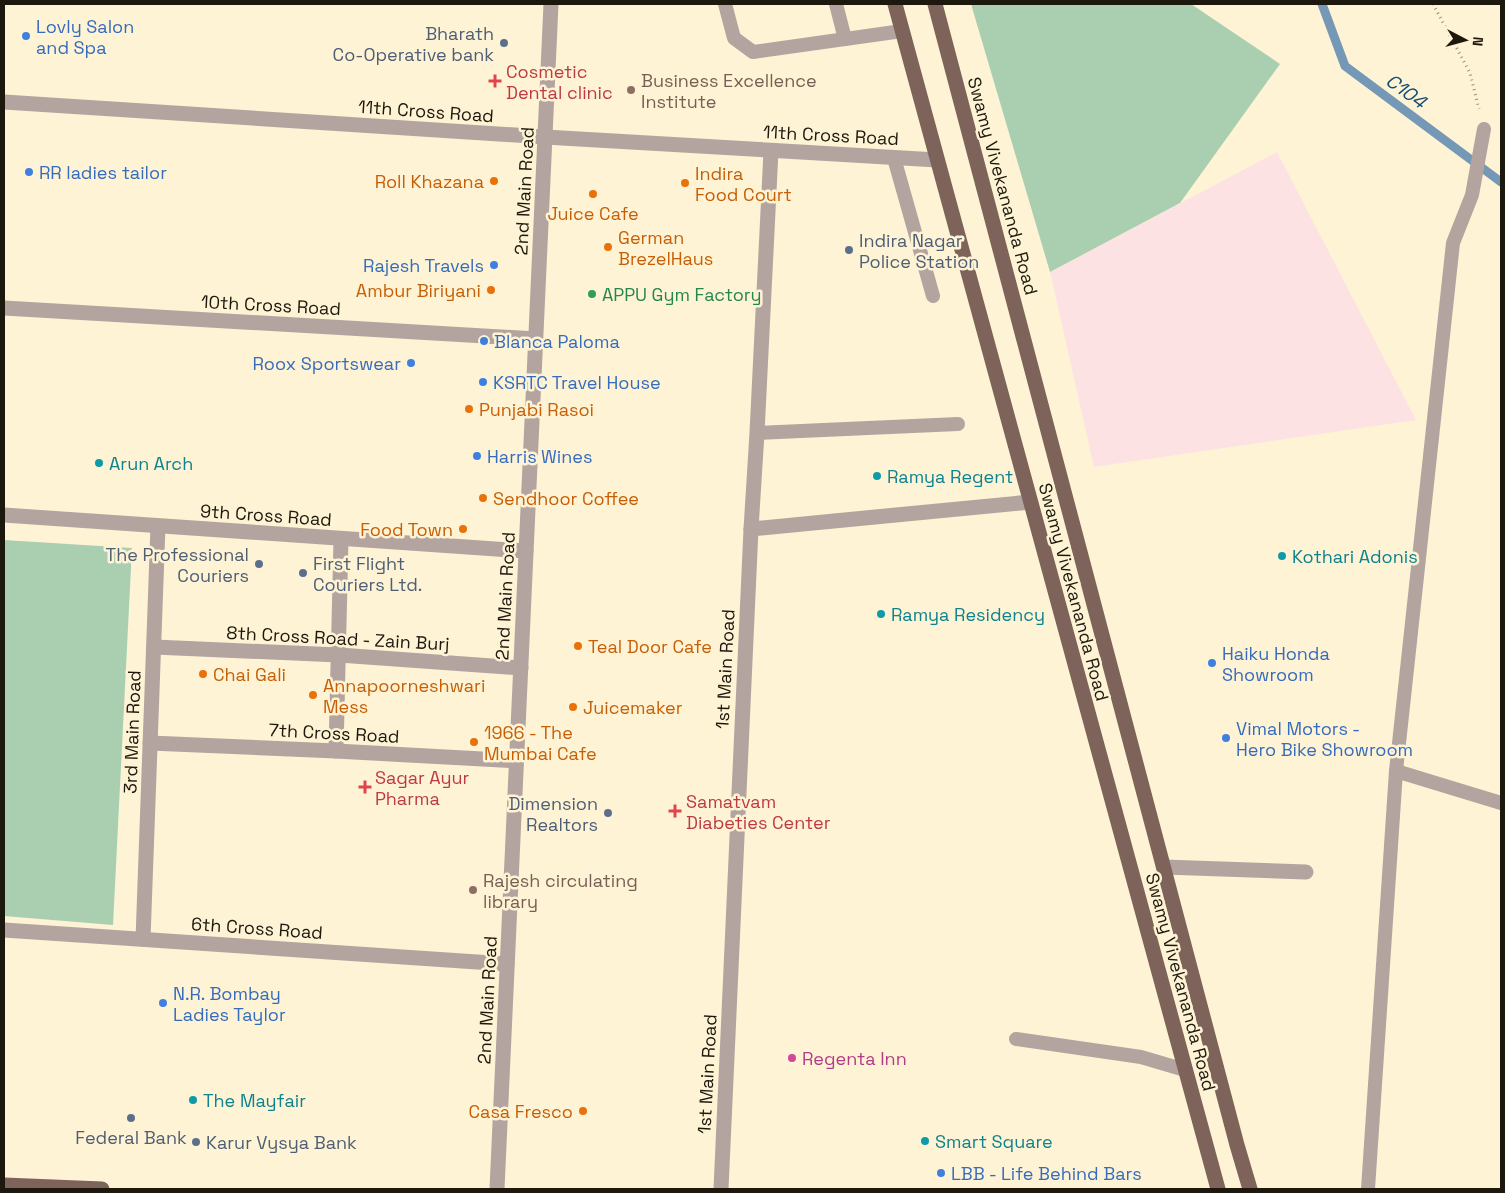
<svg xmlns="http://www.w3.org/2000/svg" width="1505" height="1193" viewBox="0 0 1505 1193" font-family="'Space Grotesk',sans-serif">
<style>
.industrial{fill:#fde2e3}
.green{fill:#a9cfb0}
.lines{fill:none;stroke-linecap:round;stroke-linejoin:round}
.stream{stroke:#7598b6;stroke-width:9}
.path{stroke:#978f79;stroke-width:3;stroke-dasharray:1 4;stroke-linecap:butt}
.service{stroke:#b3a49f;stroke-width:14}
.minor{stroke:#b3a49f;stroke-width:15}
.tertiary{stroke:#b3a49f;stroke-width:15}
.primary{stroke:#7d635a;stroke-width:15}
.shop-dot{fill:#3f7fe0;stroke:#fef3d4;stroke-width:2}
.service-dot{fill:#5c6f8a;stroke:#fef3d4;stroke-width:2}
.health-dot{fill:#e0444e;stroke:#fef3d4;stroke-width:2}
.education-dot{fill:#8d6e63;stroke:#fef3d4;stroke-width:2}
.food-dot{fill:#e8710a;stroke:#fef3d4;stroke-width:2}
.leisure-dot{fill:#2e9e5b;stroke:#fef3d4;stroke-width:2}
.culture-dot{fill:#0f9aa8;stroke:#fef3d4;stroke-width:2}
.hotel-dot{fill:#d1479c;stroke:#fef3d4;stroke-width:2}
.labels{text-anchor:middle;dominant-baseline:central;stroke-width:5;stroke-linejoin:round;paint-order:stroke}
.shop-label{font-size:18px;fill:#366cbe;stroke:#fef3d4;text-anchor:start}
.service-label{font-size:18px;fill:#4e5e75;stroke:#fef3d4;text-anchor:end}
.health-label{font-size:18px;fill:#be3a42;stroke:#fef3d4;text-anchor:start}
.education-label{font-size:18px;fill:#785e54;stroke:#fef3d4;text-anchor:start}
.street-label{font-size:18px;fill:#1c180d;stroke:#fef3d4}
.food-label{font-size:18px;fill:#c56008;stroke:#fef3d4;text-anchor:start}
.leisure-label{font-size:18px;fill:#27864d;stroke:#fef3d4;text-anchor:start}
.culture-label{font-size:18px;fill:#0d838f;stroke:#fef3d4;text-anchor:start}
.hotel-label{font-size:18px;fill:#b23c85;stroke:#fef3d4;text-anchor:start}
.water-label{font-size:19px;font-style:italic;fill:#124d75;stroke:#fef3d4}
</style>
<rect width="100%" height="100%" fill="#fef3d4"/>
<path class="industrial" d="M1277,152L1416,420L1094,467L1050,272Z"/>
<g class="green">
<path d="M971,4H1191L1280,64L1180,203L1050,272Z"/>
<path d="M4,540L132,548L113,925L4,916Z"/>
</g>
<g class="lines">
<path class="stream" d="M1322,4L1345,66L1501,182"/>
<path class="path" d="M1433,4L1470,73L1479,109"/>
<g class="service">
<path d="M725,4L734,38L753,52L902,31"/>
<path d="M836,4L845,39"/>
<path d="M894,158L933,296"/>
<path d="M757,433L958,424"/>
<path d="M1396,771L1501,803"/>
<path d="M1016,1039L1141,1057L1185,1070"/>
<path d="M1368,1189L1396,771L1453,243L1472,195L1484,129"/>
</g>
<g class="minor">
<path d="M4,102L545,137L937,160"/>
<path d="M4,308L536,339"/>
<path d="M4,515L526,551"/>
<path d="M751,529L1030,502"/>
<path d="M154,647L339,655L521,668"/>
<path d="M150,743L336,751L517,761"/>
<path d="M336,751L341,539"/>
<path d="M1164,867L1306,872"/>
<path d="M4,930L507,964"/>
<path d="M143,939L158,526"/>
<path d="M721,1189L751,529L757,433L771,151"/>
</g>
<path class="tertiary" d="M497,1189L551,4"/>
<g class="primary">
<path d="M895,4L1218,1189"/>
<path d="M935,4L1237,1145L1250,1189"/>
<path d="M4,1185L102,1189"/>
</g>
</g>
<g class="shop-dot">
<circle cx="26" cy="36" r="5"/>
<circle cx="29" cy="172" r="5"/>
<circle cx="494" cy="265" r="5"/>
<circle cx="484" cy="341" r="5"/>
<circle cx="411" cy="363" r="5"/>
<circle cx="483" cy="382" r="5"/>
<circle cx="477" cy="456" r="5"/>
<circle cx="1212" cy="663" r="5"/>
<circle cx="1226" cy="738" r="5"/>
<circle cx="163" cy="1003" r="5"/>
<circle cx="941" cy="1173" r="5"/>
</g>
<g class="service-dot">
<circle cx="504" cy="43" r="5"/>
<circle cx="849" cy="250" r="5"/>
<circle cx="259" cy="564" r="5"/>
<circle cx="303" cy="573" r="5"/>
<circle cx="608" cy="813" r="5"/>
<circle cx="131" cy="1118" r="5"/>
<circle cx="196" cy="1142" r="5"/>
</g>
<g class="health-dot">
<path d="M492.5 73.5h5v5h5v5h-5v5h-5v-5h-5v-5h5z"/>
<path d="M362.5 779.5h5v5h5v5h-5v5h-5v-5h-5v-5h5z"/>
<path d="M672.5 803.5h5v5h5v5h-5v5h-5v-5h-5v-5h5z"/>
</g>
<g class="education-dot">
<circle cx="631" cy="90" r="5"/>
<circle cx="473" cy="890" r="5"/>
</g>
<g class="food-dot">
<circle cx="494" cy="181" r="5"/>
<circle cx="685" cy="183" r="5"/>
<circle cx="593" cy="194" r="5"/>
<circle cx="608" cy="247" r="5"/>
<circle cx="491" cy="290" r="5"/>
<circle cx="469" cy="409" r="5"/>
<circle cx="483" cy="498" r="5"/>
<circle cx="463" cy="529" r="5"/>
<circle cx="578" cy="646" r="5"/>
<circle cx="203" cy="674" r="5"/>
<circle cx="313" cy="695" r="5"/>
<circle cx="573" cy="707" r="5"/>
<circle cx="474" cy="742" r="5"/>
<circle cx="583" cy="1111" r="5"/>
</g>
<circle class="leisure-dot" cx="592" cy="294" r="5"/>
<g class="culture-dot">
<circle cx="99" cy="463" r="5"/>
<circle cx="877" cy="476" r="5"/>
<circle cx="1282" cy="556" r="5"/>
<circle cx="881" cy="614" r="5"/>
<circle cx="193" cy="1100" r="5"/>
<circle cx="925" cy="1141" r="5"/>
</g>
<circle class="hotel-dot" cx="792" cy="1058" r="5"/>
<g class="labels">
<g class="shop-label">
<text x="36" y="26">Lovly Salon<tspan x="36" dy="21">and Spa</tspan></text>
<text x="39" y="172">RR ladies tailor</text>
<text x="484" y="265" text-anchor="end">Rajesh Travels</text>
<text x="494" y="341">Blanca Paloma</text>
<text x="401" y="363" text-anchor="end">Roox Sportswear</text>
<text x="493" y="382">KSRTC Travel House</text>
<text x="487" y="456">Harris Wines</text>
<text x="1222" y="653">Haiku Honda<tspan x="1222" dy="21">Showroom</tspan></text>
<text x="1236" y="728">Vimal Motors -<tspan x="1236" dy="21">Hero Bike Showroom</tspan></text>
<text x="173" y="993">N.R. Bombay<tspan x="173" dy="21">Ladies Taylor</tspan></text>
<text x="951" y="1173">LBB - Life Behind Bars</text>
</g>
<g class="service-label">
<text x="494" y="33">Bharath<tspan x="494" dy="21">Co-Operative bank</tspan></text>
<text x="859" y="240" text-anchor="start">Indira Nagar<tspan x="859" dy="21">Police Station</tspan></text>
<text x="249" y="554">The Professional<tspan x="249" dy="21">Couriers</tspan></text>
<text x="313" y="563" text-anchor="start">First Flight<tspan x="313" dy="21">Couriers Ltd.</tspan></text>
<text x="598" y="803">Dimension<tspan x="598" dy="21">Realtors</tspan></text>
<text x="131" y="1137" text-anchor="middle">Federal Bank</text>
<text x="206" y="1142" text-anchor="start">Karur Vysya Bank</text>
</g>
<g class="health-label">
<text x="506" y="71">Cosmetic<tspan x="506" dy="21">Dental clinic</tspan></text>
<text x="375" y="777">Sagar Ayur<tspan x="375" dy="21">Pharma</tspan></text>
<text x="686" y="801">Samatvam<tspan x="686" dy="21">Diabeties Center</tspan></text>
</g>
<g class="education-label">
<text x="641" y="80">Business Excellence<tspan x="641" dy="21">Institute</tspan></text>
<text x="483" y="880">Rajesh circulating<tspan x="483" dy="21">library</tspan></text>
</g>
<g class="street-label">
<text transform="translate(426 111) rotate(4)">11th Cross Road</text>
<text transform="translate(831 135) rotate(3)">11th Cross Road</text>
<text transform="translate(1003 186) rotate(75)">Swamy Vivekananda Road</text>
<text transform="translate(524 191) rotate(-87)">2nd Main Road</text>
<text transform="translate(271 305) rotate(3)">10th Cross Road</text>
<text transform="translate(266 515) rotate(4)">9th Cross Road</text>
<text transform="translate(1074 592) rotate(75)">Swamy Vivekananda Road</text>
<text transform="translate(505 596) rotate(-87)">2nd Main Road</text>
<text transform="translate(338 638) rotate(3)">8th Cross Road - Zain Burj</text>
<text transform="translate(725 669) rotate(-87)">1st Main Road</text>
<text transform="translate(132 732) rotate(-88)">3rd Main Road</text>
<text transform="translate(334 733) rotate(3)">7th Cross Road</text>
<text transform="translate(257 928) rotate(4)">6th Cross Road</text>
<text transform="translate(1181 982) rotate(75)">Swamy Vivekananda Road</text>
<text transform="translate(487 1000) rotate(-87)">2nd Main Road</text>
<text transform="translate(707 1074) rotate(-87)">1st Main Road</text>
</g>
<g class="food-label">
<text x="695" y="173">Indira<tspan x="695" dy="21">Food Court</tspan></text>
<text x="484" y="181" text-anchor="end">Roll Khazana</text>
<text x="593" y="213" text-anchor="middle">Juice Cafe</text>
<text x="618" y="237">German<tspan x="618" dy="21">BrezelHaus</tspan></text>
<text x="481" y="290" text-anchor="end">Ambur Biriyani</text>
<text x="479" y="409">Punjabi Rasoi</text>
<text x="493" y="498">Sendhoor Coffee</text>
<text x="453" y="529" text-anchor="end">Food Town</text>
<text x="588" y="646">Teal Door Cafe</text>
<text x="213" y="674">Chai Gali</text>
<text x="323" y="685">Annapoorneshwari<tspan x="323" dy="21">Mess</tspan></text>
<text x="583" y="707">Juicemaker</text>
<text x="484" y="732">1966 - The<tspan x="484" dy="21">Mumbai Cafe</tspan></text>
<text x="573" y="1111" text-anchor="end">Casa Fresco</text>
</g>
<g class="leisure-label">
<text x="602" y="294">APPU Gym Factory</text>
</g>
<g class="culture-label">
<text x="109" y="463">Arun Arch</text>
<text x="887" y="476">Ramya Regent</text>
<text x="1292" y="556">Kothari Adonis</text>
<text x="891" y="614">Ramya Residency</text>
<text x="203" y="1100">The Mayfair</text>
<text x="935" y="1141">Smart Square</text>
</g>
<g class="hotel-label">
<text x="802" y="1058">Regenta Inn</text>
</g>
<g class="water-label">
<text transform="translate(1406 91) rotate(36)">C104</text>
</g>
</g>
<rect width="1505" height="1193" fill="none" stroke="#1c180d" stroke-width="10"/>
<g transform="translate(1465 40) rotate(96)" stroke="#fef3d4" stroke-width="4" paint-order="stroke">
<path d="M0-4L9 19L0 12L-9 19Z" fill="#1c180d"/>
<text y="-8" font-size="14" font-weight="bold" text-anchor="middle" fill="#1c180d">N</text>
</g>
</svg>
